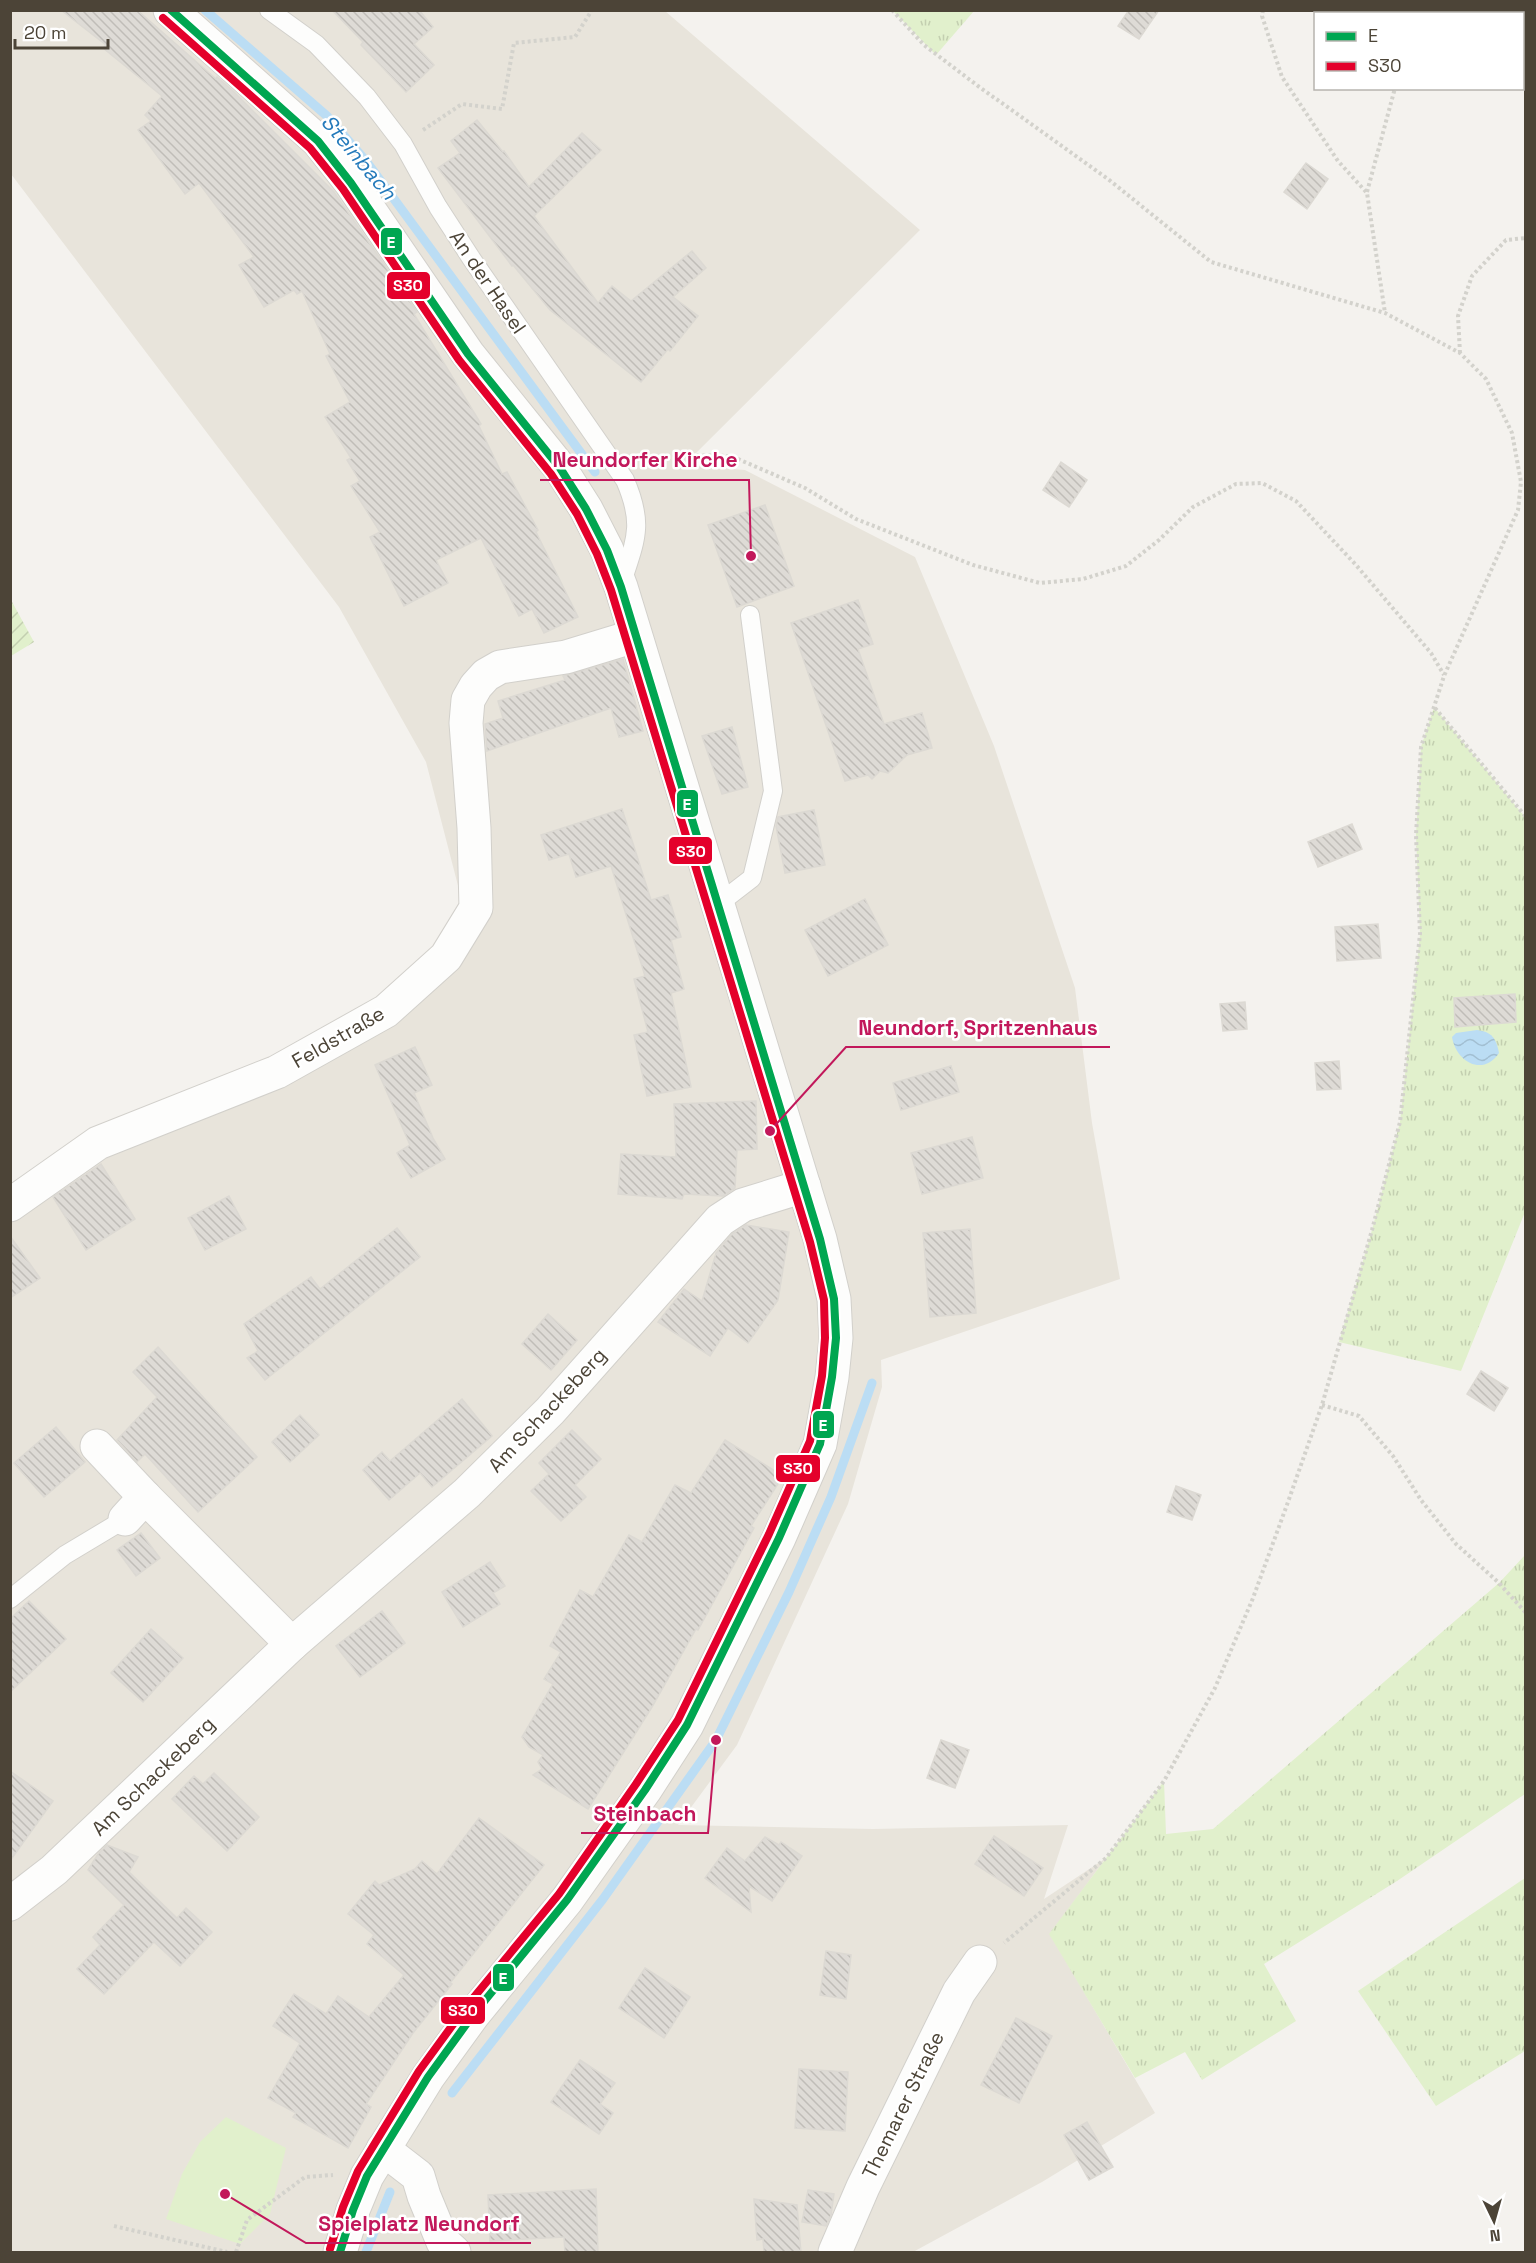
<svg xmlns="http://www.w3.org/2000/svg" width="1536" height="2263" viewBox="0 0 1536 2263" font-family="'Space Grotesk',sans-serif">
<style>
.residential{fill:#e8e4db}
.grass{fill:url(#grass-tufts)}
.park{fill:#e1f0cc}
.garden{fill:url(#garden-furrows)}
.water{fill:url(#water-waves)}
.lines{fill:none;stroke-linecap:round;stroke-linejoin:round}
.stream{stroke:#bbddf4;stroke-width:9}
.building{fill:url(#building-back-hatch);stroke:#dcd9d3;stroke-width:1.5}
.service-casing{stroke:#d2d0cb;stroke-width:20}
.minor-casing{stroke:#d2d0cb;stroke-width:35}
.path{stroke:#d3d2cc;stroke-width:4;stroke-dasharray:3 3;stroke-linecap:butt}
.service{stroke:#fdfdfc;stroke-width:18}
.minor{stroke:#fdfdfc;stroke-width:33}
.bus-1-casing{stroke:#fff;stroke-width:12}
.bus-2-casing{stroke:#fff;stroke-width:12}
.bus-1{stroke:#00a651;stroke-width:8}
.bus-2{stroke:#e4002b;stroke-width:8}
.labels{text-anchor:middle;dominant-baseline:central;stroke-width:5;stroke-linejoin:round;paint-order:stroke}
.street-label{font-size:20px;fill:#4c4437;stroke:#fff}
.water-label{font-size:21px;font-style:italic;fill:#247abb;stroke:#fff}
.leader{fill:none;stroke:#c2185b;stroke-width:2}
.callout-dot{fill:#c2185b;stroke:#fff;stroke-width:2}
.callout-label{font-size:21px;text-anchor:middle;font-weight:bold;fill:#c2185b;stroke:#fff;stroke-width:5;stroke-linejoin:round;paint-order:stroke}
.line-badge{stroke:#fff;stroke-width:2}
.badge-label{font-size:16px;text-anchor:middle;font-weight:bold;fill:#fff}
</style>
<defs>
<pattern id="grass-tufts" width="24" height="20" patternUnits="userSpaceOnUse" patternTransform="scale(1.5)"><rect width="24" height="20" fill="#e1f0cc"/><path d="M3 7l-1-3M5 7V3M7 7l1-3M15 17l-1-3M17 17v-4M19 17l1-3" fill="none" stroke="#c3cfb0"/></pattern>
<pattern id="garden-furrows" width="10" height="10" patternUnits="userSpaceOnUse" patternTransform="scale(1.5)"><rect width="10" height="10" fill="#e1f0cc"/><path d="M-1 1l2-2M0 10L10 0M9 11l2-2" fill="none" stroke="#c3cfb0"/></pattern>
<pattern id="water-waves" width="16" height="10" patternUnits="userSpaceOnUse" patternTransform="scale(1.5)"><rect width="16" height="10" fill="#bbddf4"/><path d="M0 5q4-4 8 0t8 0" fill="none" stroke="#a2bfd2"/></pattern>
<pattern id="building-back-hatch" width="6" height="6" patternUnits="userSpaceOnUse" patternTransform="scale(1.5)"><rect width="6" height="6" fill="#dedbd6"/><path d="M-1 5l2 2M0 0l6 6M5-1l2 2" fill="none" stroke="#c0bdb8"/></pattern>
</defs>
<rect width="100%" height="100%" fill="#f4f2ee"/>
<path class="residential" d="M11,11H665L920,230L684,465L745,470L915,557L994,746L1075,988L1092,1123L1120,1279L881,1360L882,1387L848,1504L737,1745L678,1825L873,1829L1068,1825L1044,1899L1106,1858L1050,1934L1155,2113L1042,2182L913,2252H11V1187L272,1065L386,1003L443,941L463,905L426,762L339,607L11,174Z"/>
<g class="grass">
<path d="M893,11H974L936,55Z"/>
<path d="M1434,707L1525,817V1212L1461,1371L1339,1342L1372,1230L1400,1122L1420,934L1416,835L1421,747Z"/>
<path d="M1525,1555V1794L1397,1881L1264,1964L1296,2021L1202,2080L1185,2052L1135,2078L1049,1934L1164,1781L1166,1834L1213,1829L1499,1583Z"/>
<path d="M1525,1878V2051L1436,2106L1358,1991Z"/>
</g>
<path class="park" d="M226,2117L286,2148L270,2214L240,2244L166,2219L182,2174L200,2142Z"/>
<path class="garden" d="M11,600L34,642L11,656H10Z"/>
<path class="water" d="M1477,1030C1492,1032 1496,1038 1499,1053C1483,1077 1456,1062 1452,1037L1456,1033Z"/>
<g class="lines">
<g class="stream">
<path d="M205,10L327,116L366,161L595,472"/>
<path d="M452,2093L603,1899L716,1740L789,1592L831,1497L872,1383"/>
<path d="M366,2252L390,2192"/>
</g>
</g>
<g class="building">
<path d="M61,10H137L216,79L217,77L233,91L334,192L417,312L414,314L481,424L479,426L502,474L507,472L538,530L536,532L578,617L544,633L532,609L519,616L481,538L436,560L448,583L404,606L370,537L380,532L351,486L360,481L347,460L351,458L325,417L350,402L326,356L330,354L302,291L297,294L294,290L264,307L239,265L254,257L199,183L185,194L138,130L151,121L145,115L162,96L103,48L106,45Z"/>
<path d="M332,10H419L433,27L414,44L434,65L406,92L361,45L363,42Z"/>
<path d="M1129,10H1159L1139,39L1118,26Z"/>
<path d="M477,120L503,152L504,151L529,187L582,133L601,150L534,216L598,303L612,286L631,301L692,251L706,268L673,297L698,316L670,351L668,349L641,382L550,310L513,265L512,266L438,168L460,153L451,141Z"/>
<path d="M1306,163L1328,179L1307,209L1284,192Z"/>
<path d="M1061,462L1087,480L1069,507L1043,490Z"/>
<path d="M765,505L794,586L737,607L708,525Z"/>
<path d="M858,600L873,644L858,649L884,724L922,713L932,748L907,755L888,773L880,771L872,779L868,775L845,781L791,623Z"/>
<path d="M623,659L643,731L619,737L611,708L487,751L485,724L503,718L498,701L565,680L563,676Z"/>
<path d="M732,727L748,787L722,794L702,736Z"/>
<path d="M622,809L651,900L668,895L681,937L671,940L684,989L671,993L691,1087L647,1096L634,1035L648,1032L634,979L645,976L611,866L576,877L569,854L549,860L541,835Z"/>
<path d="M814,810L825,865L785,873L776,826L778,817Z"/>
<path d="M1352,824L1362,849L1318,867L1308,842Z"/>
<path d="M865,899L888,945L828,976L805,930Z"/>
<path d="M1378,924L1381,958L1337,961L1335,927Z"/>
<path d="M1515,994L1516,1022L1455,1027L1454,998Z"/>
<path d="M1245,1002L1247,1029L1223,1031L1220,1004Z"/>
<path d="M415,1047L432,1085L414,1093L433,1138L445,1159L411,1178L397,1153L410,1145L375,1065Z"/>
<path d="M1339,1061L1341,1089L1317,1090L1315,1063Z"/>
<path d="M951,1066L959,1092L901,1110L893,1083Z"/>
<path d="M756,1101L757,1149L737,1150L735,1188L723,1196L684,1194L682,1199L618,1194L621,1154L676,1157L674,1104Z"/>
<path d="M972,1137L983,1178L922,1194L911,1153Z"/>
<path d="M101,1164L135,1219L86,1250L53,1197Z"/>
<path d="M229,1196L246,1229L205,1250L188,1218Z"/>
<path d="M746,1225L789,1232L778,1300L748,1343L728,1328L710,1356L658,1322L684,1289L702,1301L716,1253L732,1234Z"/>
<path d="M397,1228L420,1257L265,1380L247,1358L258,1351L244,1324L311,1277L320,1289Z"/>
<path d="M970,1229L976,1313L930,1317L923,1233Z"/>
<path d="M10,1236L40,1278L10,1298Z"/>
<path d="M548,1314L577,1340L551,1370L522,1344Z"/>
<path d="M158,1347L257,1457L198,1512L145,1454L137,1462L117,1440L157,1397L133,1372Z"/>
<path d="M1481,1371L1508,1388L1494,1411L1467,1394Z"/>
<path d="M462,1399L492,1436L432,1487L420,1473L389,1500L363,1470L382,1452L390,1461Z"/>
<path d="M300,1415L319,1435L290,1462L272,1442Z"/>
<path d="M56,1427L85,1462L44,1497L14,1463Z"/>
<path d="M572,1430L601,1459L575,1485L586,1497L561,1521L531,1491L549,1474L539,1463Z"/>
<path d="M725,1440L783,1476L751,1526L754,1528L698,1630L696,1629L652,1707L588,1809L533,1775L542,1769L538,1762L543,1755L529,1747L522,1737L553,1684L544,1679L561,1652L550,1646L580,1590L593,1597L629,1535L642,1542L675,1485L691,1493Z"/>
<path d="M1176,1486L1201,1495L1192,1520L1167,1512Z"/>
<path d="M141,1533L160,1558L136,1576L117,1550Z"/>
<path d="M490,1562L505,1586L493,1593L500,1604L463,1627L442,1592Z"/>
<path d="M29,1601L66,1639L10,1692V1619Z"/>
<path d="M382,1611L405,1643L360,1677L336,1646Z"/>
<path d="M151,1629L183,1658L143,1702L111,1673Z"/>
<path d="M941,1740L969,1750L955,1788L927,1778Z"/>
<path d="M10,1771L53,1801L10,1861Z"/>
<path d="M214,1773L259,1817L227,1851L172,1799L194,1776L203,1784Z"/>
<path d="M479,1818L544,1865L450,1983L452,1984L413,2033L366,2104L371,2107L348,2148L293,2117L296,2113L268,2098L300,2043L273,2026L294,1994L326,2014L338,1996L369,2017L404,1975L367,1944L374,1935L348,1914L375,1881L379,1885L415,1869L422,1861L437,1874Z"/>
<path d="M994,1836L1043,1868L1024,1896L975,1864Z"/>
<path d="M765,1837L779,1845L781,1842L802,1856L772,1901L749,1886L751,1912L705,1878L727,1848L745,1861Z"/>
<path d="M107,1845L138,1857L129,1872L177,1918L186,1908L212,1932L180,1966L154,1942L104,1994L77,1969L100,1945L93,1937L124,1905L88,1870L98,1854Z"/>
<path d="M826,1951L851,1955L846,1999L820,1995Z"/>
<path d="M645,1968L690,1997L664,2038L619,2008Z"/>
<path d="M1016,2018L1052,2036L1019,2103L981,2085Z"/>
<path d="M580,2060L615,2083L600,2104L613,2113L599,2134L551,2102Z"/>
<path d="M799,2069L848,2072L845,2131L795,2128Z"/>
<path d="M1087,2122L1113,2167L1089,2180L1064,2135Z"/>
<path d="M596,2189L598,2253H565L564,2237L490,2241L488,2195Z"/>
<path d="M808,2190L834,2194L831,2215L826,2226L802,2222Z"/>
<path d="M754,2199L797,2205L801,2253H764L763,2239L757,2240Z"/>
</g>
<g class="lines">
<g class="service-casing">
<g id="service">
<path d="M269,10L316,44L367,97L403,144L438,207L471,258L625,480C644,524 636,539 622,582"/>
<path d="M717,905L752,878L773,791L750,615"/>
<path d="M10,1599L65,1555L125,1519"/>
</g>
</g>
<g class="minor-casing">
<g id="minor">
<path d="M170,10L318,141L351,183L468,354L560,468L586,509L607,550L621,587L820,1239L834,1299L836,1338L832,1377L820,1444L779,1538L687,1725L645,1790L567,1900L473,2015L428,2077L367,2176L353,2210L340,2252"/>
<path d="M10,1205L98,1143L277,1072L386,1011L446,957L476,908L474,828L466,723L468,700L476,686L486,675L500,667L566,657L635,636"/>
<path d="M97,1446L145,1497"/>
<path d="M125,1519L145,1497L292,1644"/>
<path d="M10,1904L54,1870L292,1644L467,1493L550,1411L720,1220L743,1205L804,1186"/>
<path d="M383,2149L418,2176L424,2196L443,2242L454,2252"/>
<path d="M835,2252L863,2187L959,1992L980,1962"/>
</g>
</g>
<g class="path">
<path d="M892,10L924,45L978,86L1108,179L1211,262L1385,313L1460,353L1486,379L1512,433L1521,482L1518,510L1444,676L1421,747L1416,835L1420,934L1400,1122L1372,1230L1322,1405L1288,1502L1253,1598L1215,1688L1164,1781L1106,1858L1004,1943"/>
<path d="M1263,10L1262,16L1282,77L1338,161L1367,193L1385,313"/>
<path d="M1416,14L1417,10"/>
<path d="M423,130L462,104L502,109L514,43L575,37L592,10"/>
<path d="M1367,192L1395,88"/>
<path d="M1460,353L1458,316L1472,276L1506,240L1526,238"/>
<path d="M644,466L680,455L731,456L805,488L856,519L973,565L1040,583L1083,579L1126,566L1159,540L1193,507L1236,484L1262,483L1296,501L1356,565L1431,653L1444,675"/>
<path d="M1435,708L1526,817"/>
<path d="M1322,1405L1359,1416L1393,1456L1421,1500L1456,1544L1499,1583L1526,1613"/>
<path d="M114,2226L227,2252"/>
<path d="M236,2252L247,2220L305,2177L333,2175"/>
</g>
<use href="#service" class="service"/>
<use href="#minor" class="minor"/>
<g class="bus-1-casing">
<path id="bus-1" d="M171,10L318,141L351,183L468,354L560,468L586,509L607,550L621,587L820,1239L834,1299L836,1338L832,1377L820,1444L779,1538L687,1725L645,1790L567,1900L473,2015L428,2077L367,2176L353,2210L340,2252"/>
</g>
<g class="bus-2-casing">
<path id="bus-2" d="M163,18L310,148L343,189L459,360L551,474L577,514L597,554L611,590L810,1242L824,1300L825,1338L822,1376L810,1441L769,1534L678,1720L636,1784L559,1894L465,2008L419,2071L358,2171L343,2207L330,2249"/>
</g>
<use href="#bus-1" class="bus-1"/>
<use href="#bus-2" class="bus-2"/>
</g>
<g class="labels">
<g class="street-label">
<text transform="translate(488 282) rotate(56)">An der Hasel</text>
<text transform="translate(338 1037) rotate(-30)">Feldstraße</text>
<text transform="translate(547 1410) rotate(-47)">Am Schackeberg</text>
<text transform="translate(153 1776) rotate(-44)">Am Schackeberg</text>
<text transform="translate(903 2105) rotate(-64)">Themarer Straße</text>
</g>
<g class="water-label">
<text transform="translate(359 157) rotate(50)">Steinbach</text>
</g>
</g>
<path class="leader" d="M751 556L749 480H540M770 1131L846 1047H1110M716 1740L708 1833H581M225 2194L306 2243H531"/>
<g class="callout-dot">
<circle cx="751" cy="556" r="6"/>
<circle cx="770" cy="1131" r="6"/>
<circle cx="716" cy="1740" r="6"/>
<circle cx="225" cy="2194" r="6"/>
</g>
<g class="callout-label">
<text x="645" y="467">Neundorfer Kirche</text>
<text x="978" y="1035">Neundorf, Spritzenhaus</text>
<text x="645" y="1821">Steinbach</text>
<text x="419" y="2231">Spielplatz Neundorf</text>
</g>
<g class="line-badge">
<rect x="380" y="227" width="23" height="29" rx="6" fill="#00a651"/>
<rect x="386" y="271" width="45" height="29" rx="6" fill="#e4002b"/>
<rect x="676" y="789" width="23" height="29" rx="6" fill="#00a651"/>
<rect x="668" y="836" width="45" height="29" rx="6" fill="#e4002b"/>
<rect x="812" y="1410" width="23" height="29" rx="6" fill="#00a651"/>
<rect x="775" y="1454" width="46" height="29" rx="6" fill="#e4002b"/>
<rect x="492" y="1963" width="23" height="29" rx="6" fill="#00a651"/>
<rect x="440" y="1996" width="46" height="29" rx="6" fill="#e4002b"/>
</g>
<g class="badge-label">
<text x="391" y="248">E</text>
<text x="408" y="291">S30</text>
<text x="687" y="810">E</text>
<text x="691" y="857">S30</text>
<text x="823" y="1431">E</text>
<text x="798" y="1474">S30</text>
<text x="503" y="1984">E</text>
<text x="463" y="2016">S30</text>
</g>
<rect width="1536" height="2263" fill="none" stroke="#4c4437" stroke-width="24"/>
<rect x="1314" y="12" width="210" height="78" fill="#ffffff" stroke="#b7b4af" stroke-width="1.5"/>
<rect x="1326" y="32" width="30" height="9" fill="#00a651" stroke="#b7b4af" stroke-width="1.5"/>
<text x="1368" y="42" font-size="18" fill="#4c4437">E</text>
<rect x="1326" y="62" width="30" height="9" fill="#e4002b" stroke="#b7b4af" stroke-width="1.5"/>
<text x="1368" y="72" font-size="18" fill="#4c4437">S30</text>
<g transform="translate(1494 2221) rotate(175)" stroke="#ffffff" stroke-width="4.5" paint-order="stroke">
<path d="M0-4.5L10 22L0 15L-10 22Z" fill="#4c4437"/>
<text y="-9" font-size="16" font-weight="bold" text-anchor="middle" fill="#4c4437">N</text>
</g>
<path d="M15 39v9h93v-9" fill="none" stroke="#4c4437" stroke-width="3"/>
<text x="24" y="39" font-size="18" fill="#4c4437" stroke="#ffffff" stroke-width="4.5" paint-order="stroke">20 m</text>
</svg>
